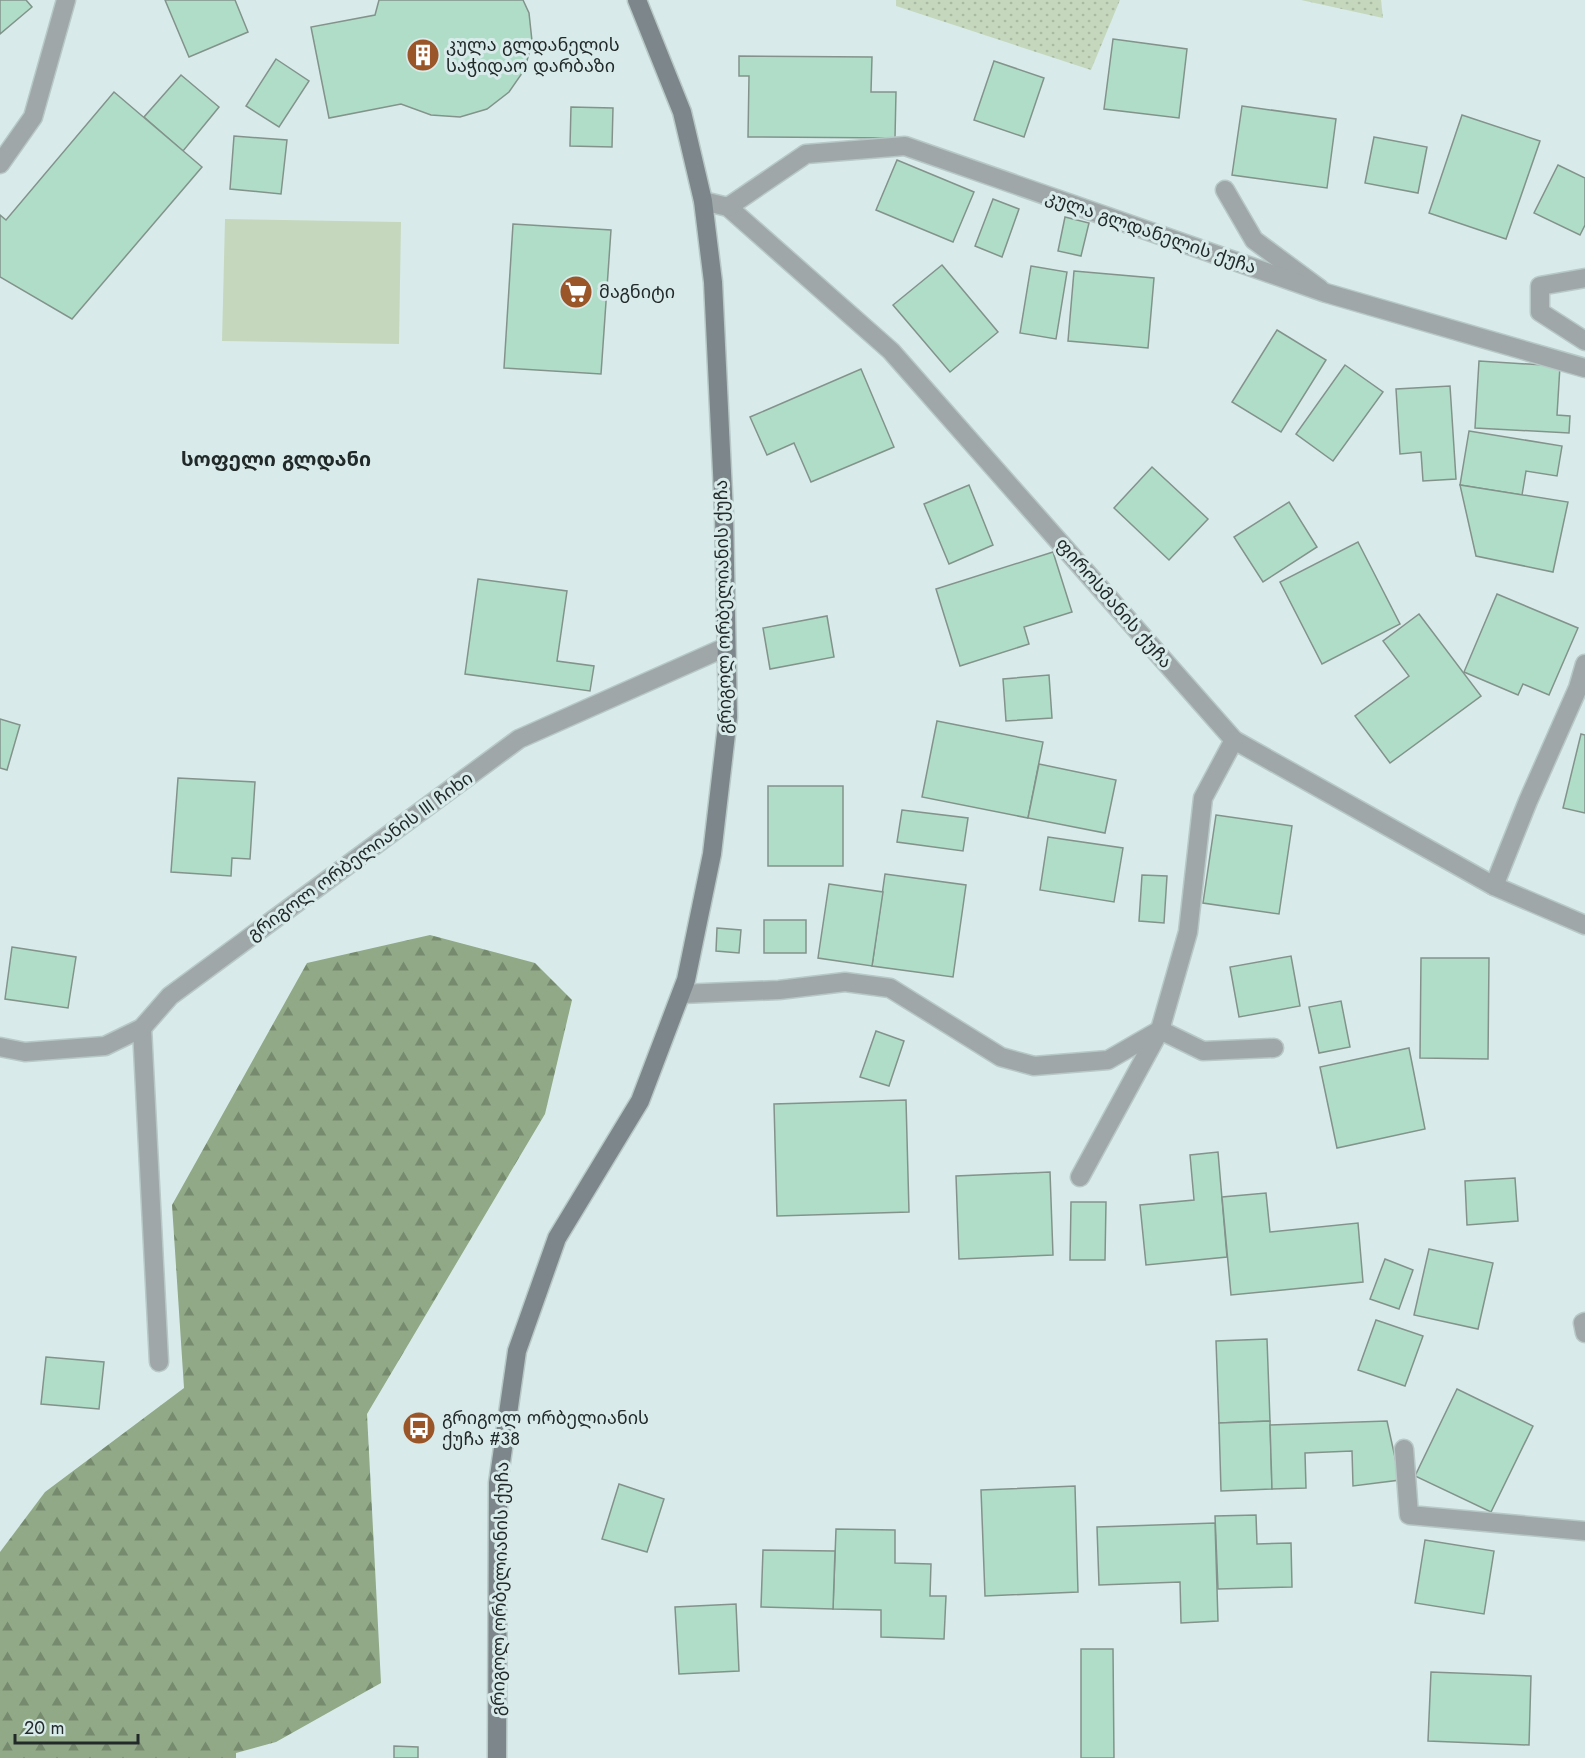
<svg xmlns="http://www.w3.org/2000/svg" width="1585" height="1758" viewBox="0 0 1585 1758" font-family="Jost,'Noto Sans Georgian',sans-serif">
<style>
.grass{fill:url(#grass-dots)}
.forest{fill:url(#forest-firs)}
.park{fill:#c5d8bd}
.building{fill:#afddc8;stroke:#83938b;stroke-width:1.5}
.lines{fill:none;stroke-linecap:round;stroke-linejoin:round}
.service-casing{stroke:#b7c8c7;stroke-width:21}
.minor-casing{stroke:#b7c8c7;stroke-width:21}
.secondary-casing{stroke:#b7c8c7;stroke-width:21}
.service{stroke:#9fa7a9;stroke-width:18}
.minor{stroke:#9fa7a9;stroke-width:18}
.secondary{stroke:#7d878b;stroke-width:18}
.labels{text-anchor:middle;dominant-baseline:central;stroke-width:6;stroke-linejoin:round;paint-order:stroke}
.poi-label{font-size:18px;fill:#222929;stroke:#d8ebea;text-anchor:start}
.street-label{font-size:18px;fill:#222929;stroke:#d8ebea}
.neighbourhood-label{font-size:20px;font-weight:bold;fill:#222929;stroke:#d8ebea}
</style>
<defs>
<pattern id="grass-dots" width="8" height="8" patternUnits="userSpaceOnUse" patternTransform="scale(1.5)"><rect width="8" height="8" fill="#c5d8bd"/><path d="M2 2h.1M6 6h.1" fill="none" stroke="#a9b9a2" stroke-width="1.8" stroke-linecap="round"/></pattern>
<pattern id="forest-firs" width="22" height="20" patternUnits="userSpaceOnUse" patternTransform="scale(1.5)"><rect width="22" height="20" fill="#91a987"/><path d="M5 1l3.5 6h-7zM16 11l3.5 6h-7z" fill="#768a6e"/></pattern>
</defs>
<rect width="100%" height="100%" fill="#d8ebea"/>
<g class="grass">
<path d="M896,0H1120L1091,70L896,6Z"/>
<path d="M1301,0H1381L1383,18Z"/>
</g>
<path class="forest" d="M430,935L535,963L572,1000L545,1114L367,1414L381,1683L276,1742L236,1753V1758H0V1552L45,1492L184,1388L172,1205L307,963Z"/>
<path class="park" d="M225,219L401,222L399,344L222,341Z"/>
<g class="building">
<path d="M0,0H26L32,7L0,34Z"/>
<path d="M165,0H235L248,32L189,57Z"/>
<path d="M379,0H523L529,13L532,41L525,69L509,92L487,109L460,117L431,115L401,104L329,118L311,27L375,15Z"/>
<path d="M1113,39L1187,49L1179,118L1104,109Z"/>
<path d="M739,56L872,57L871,92H896L895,138L748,137L749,76H739Z"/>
<path d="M276,59L309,81L279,127L246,106Z"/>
<path d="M994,61L1044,78L1024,137L974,120Z"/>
<path d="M181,75L219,107L183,151L144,117Z"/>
<path d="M114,92L202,167L72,319L0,277V215L6,220Z"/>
<path d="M1242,106L1336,119L1327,188L1232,175Z"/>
<path d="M571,107L613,108L612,147L570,146Z"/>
<path d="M1462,115L1540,141L1506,239L1429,213Z"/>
<path d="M234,136L287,140L281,194L230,189Z"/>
<path d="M1374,137L1427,147L1418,193L1365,183Z"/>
<path d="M897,160L974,192L953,242L876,210Z"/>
<path d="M1558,165L1585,178V225L1580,235L1534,213Z"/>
<path d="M993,199L1019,209L1002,257L975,246Z"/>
<path d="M1065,217L1089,223L1081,256L1058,251Z"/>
<path d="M513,224L611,230L601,374L504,368Z"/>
<path d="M942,265L998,332L950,372L893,305Z"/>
<path d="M1031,266L1067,272L1056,339L1020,333Z"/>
<path d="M1074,271L1154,278L1148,348L1068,341Z"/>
<path d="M1277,330L1326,360L1281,432L1232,402Z"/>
<path d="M1479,361L1560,366L1557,415L1570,416L1569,433L1475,428Z"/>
<path d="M1345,365L1383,392L1333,461L1296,434Z"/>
<path d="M861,369L894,447L811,482L794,443L767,455L750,417Z"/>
<path d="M1450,386L1456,479L1423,481L1421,452L1400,454L1396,389Z"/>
<path d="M1469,431L1562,446L1557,476L1526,471L1522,495L1460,485Z"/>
<path d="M1152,467L1208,519L1169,560L1114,508Z"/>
<path d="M969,485L993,545L949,564L924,504Z"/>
<path d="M1460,485L1568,502L1553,572L1476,556Z"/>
<path d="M1289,502L1317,547L1263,582L1234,537Z"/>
<path d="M1358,542L1400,624L1322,664L1280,582Z"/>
<path d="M1053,552L1072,612L1024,627L1029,644L960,666L936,589Z"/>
<path d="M478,579L567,591L557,661L594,666L590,691L465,674Z"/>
<path d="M1497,594L1578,628L1549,695L1523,684L1518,695L1464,672Z"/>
<path d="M1419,614L1481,696L1390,763L1355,716L1409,676L1383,641Z"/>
<path d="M827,616L834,657L770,669L763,628Z"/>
<path d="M1049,675L1052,718L1006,721L1003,679Z"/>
<path d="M0,719L20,725L7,770L0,768Z"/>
<path d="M937,721L1043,742L1028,818L922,797Z"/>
<path d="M1581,734L1585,735V813L1563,808Z"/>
<path d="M1039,764L1116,780L1105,833L1028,818Z"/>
<path d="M178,778L255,782L250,859L232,858L231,876L171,872Z"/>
<rect x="768" y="786" width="75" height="80"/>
<path d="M902,810L968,818L963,851L897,842Z"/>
<path d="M1216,815L1292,826L1279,914L1203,903Z"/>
<path d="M1048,837L1123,848L1114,902L1040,890Z"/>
<path d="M885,874L966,885L953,977L872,966Z"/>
<path d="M1142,875L1167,876L1164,923L1139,921Z"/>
<path d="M829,884L883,892L872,966L818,958Z"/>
<rect x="764" y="920" width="42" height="33"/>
<path d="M717,928L741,930L739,953L716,951Z"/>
<path d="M12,947L76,957L68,1008L5,999Z"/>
<path d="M1291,956L1300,1006L1239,1017L1230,967Z"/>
<path d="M1421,958H1489L1488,1059L1420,1058Z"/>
<path d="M1341,1001L1350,1047L1319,1053L1309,1007Z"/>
<path d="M876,1031L904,1041L889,1086L860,1077Z"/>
<path d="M1409,1048L1425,1129L1337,1148L1320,1067Z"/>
<path d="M906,1100L909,1212L777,1216L774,1104Z"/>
<path d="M1218,1152L1227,1257L1146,1265L1140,1205L1194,1200L1190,1155Z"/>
<path d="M1050,1172L1053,1255L959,1259L956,1176Z"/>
<path d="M1515,1178L1518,1221L1467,1225L1465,1181Z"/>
<path d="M1266,1193L1270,1232L1358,1223L1363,1282L1231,1295L1222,1197Z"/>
<path d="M1071,1202H1106L1105,1260H1070Z"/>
<path d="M1429,1249L1493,1263L1478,1329L1414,1315Z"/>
<path d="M1385,1259L1413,1270L1399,1309L1370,1299Z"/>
<path d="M1376,1320L1423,1336L1405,1386L1358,1370Z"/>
<path d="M1267,1339L1270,1421L1219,1423L1216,1341Z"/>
<path d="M46,1357L104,1362L99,1409L41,1404Z"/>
<path d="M1457,1389L1533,1426L1491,1512L1415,1476Z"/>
<path d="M1270,1421L1272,1489L1221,1491L1219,1423Z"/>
<path d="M1387,1421L1400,1480L1353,1486L1352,1451L1305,1453L1306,1488L1272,1489L1270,1425Z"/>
<path d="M619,1484L664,1499L647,1552L602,1539Z"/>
<path d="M1075,1486L1078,1592L985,1596L981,1490Z"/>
<path d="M1256,1515L1257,1544L1291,1543L1292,1587L1218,1589L1215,1516Z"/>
<path d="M1215,1523L1218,1621L1181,1623L1180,1582L1099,1585L1097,1527Z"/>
<path d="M836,1529L895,1530V1563L931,1564L930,1596H946L944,1639L881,1637V1610L833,1609Z"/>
<path d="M1425,1540L1494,1551L1484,1614L1415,1603Z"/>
<path d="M763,1550L835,1551L833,1609L761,1607Z"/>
<path d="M736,1604L739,1671L679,1674L675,1607Z"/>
<path d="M1081,1649H1113L1114,1758H1081Z"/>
<path d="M1431,1672L1531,1676L1529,1745L1428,1741Z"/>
<path d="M394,1746L418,1747V1758H394Z"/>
</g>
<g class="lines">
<g class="service-casing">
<g id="service">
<path d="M0,164L33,117L66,0"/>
<path d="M1225,190L1254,240L1320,289"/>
<path d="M1585,278L1540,286V312L1585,341"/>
<path d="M142,1028L159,1362"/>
<path d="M1160,1030L1203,1051L1274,1048"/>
<path d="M1404,1449L1409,1515L1585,1531"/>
</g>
</g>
<g class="minor-casing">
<g id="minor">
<path d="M703,201L728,207L891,351L1234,740L1494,886L1585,925"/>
<path d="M728,207L806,154L905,146L1326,293L1585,368"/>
<path d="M1494,886L1528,801L1578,688L1585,664"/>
<path d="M681,994L779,990L845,982L890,988L1001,1057L1034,1066L1108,1060L1160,1030"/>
<path d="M0,1047L25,1052L105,1046L142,1028L170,996L519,739L726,647"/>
<path d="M1080,1177L1160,1030L1188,932L1203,798L1234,740"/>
<path d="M1585,1322L1583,1323L1585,1333"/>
</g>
</g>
<g class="secondary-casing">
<path id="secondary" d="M497,1758L498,1483L517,1351L557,1238L640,1101L686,980L712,854L728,717L724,514L713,282L703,201L682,112L637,0"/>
</g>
<use href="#service" class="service"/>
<use href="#minor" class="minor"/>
<use href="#secondary" class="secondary"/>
</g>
<defs>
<g id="building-disc" transform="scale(1.725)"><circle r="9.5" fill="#9a5629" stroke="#d8ebea"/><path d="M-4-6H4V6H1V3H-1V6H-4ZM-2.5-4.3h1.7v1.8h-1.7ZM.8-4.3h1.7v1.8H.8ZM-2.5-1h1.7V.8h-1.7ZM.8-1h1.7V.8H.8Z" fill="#fff"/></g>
<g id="supermarket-disc" transform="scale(1.725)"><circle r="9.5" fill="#9a5629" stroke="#d8ebea"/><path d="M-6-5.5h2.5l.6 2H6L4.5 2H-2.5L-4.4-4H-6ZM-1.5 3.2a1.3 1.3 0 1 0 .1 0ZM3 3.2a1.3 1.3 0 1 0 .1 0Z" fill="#fff"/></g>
<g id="bus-disc" transform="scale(1.725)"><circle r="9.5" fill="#9a5629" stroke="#d8ebea"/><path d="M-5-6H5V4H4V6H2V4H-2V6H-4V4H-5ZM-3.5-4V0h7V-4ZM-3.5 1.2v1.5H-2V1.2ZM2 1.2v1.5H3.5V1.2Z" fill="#fff"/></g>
</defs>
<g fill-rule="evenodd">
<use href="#building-disc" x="423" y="55"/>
<use href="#supermarket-disc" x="576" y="292"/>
<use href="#bus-disc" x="419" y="1428"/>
</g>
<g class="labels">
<g class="poi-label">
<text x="446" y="45">კულა გლდანელის<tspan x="446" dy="21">საჭიდაო დარბაზი</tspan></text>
<text x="599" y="292">მაგნიტი</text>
<text x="442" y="1418">გრიგოლ ორბელიანის<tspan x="442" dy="21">ქუჩა #38</tspan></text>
</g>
<g class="street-label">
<text transform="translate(1151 232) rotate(19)">კულა გლდანელის ქუჩა</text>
<text transform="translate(1114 603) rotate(49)">ფიროსმანის ქუჩა</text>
<text transform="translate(723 607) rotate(-91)">გრიგოლ ორბელიანის ქუჩა</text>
<text transform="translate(360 856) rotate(-36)">გრიგოლ ორბელიანის III ჩიხი</text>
<text transform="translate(500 1589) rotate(-89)">გრიგოლ ორბელიანის ქუჩა</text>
</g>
<g class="neighbourhood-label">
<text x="276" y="459">სოფელი გლდანი</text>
</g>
</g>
<path d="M15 1734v9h123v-9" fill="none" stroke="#222929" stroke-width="3"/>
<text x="24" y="1734" font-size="18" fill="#222929" stroke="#d8ebea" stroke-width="4.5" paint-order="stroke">20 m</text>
</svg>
